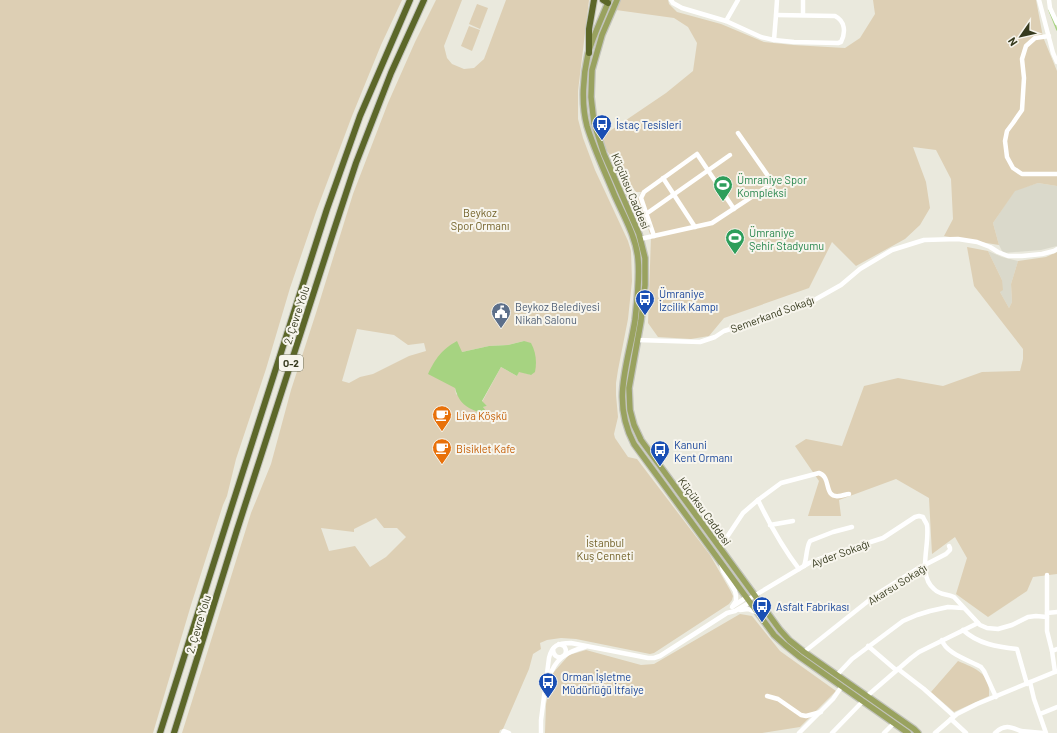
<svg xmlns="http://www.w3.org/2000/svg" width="1057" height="733" viewBox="0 0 1057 733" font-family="Barlow,sans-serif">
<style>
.built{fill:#dad9cb}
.green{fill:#ddcfb4;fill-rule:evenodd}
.water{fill:#a6d381}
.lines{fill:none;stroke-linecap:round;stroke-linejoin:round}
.stream{stroke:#a6d381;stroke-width:1.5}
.major-casing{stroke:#c3c4bc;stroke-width:8}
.highway-casing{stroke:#c3c4bc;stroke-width:8}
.minor{stroke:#fff;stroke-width:4.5}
.major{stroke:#99a25f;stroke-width:5.5}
.highway{stroke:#5c6729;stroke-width:6}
.labels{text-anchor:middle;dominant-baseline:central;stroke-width:4;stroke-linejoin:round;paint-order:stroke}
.shield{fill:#f7f5ed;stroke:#70725c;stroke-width:1}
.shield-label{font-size:10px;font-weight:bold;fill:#363a1e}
.transit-label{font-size:11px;fill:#164399;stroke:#f7f5ed;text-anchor:start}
.leisure-label{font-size:11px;fill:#27864d;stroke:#f7f5ed;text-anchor:start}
.street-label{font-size:11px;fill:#363a1e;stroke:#f7f5ed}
.park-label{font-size:11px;fill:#726127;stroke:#f7f5ed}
.service-label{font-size:11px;fill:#4e5e75;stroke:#f7f5ed;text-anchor:start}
.food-label{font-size:11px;fill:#c56008;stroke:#f7f5ed;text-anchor:start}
</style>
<rect width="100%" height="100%" fill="#eae9dd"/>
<g class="built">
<path d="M1038,183L1057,186V246L1041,250L1003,253L999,245L993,223L1015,190Z"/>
<path d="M988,251L1002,257L1018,261L1011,284L1012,302L1009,308L1000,292L1002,280Z"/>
</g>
<g class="green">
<path d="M0,0H402L381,45L352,116L316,212L290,288L266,369L236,459L227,496L223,505L191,605L153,733H0Z"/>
<path d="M436,0H462L444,46L447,58L452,64L464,69L474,68L484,59L506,0H589L578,91V119L583,138L595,170L628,241L631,251L632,281L628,319L618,370L616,383V395L618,417L614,434L615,438L628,457L637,459L710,555L730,590L733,596L732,600L729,604L654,653L650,654L576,639L561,638L547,640L540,643L541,649L533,654L529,669L503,729L500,730L499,733H182L251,513L271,464L291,390L316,313L353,194L388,103L415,42ZM357,329L394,335L408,345L424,343L426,351L409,356L373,374L360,377L349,383L342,381ZM524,341L531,375L519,371L517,376L501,367L482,402L487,406L483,407L485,411L456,394L455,388L462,352L489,346L508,345ZM376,518L384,528H397L406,537L386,557L370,567L355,546L329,551L321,528L354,532V529Z"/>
<path d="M619,0H668L669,4L677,12L721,24L764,42L793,45L845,48L860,38L875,14L873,0H1036L1043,37L1057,71V186L1038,183L1015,191L993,223L999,245L944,236L953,219L951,179L936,150L913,147L926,182L930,208L920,225L905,239L856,266L832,242L809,288L724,318L709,336L691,339L658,337L648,323L651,237L638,199L641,192H636L605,148L601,137L666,93L693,71L697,43L688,27L674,18L616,10Z"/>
<path d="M477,4L488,8L480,29L469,24Z"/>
<path d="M469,26L480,30L472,51L461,46Z"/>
<path d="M967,247L988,251L1002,280L1003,290L1000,292L1009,308L1012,302L1011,284L1018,261L1046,257L1057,252V574L1033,577L1027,591L988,617L956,594L967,558L955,537L932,554L929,498L896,479L839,500L841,516H808L819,481L795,446L806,439L842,446L864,386L898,378L943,386L982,372L1020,371L1023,359V349L974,286Z"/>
<path d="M740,614L752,616L780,651L836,691L800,727L762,733H545L546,704L553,673L569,655L586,650L641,665L654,664Z"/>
<path d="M958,661C976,669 991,673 989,696L954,712L931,692Z"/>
</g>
<path class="water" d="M457,341L462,352L489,346L508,345L524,341L531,343C536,352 537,362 535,372L531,375L519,372L517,376L501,367L482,401L487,406L483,407L486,411L481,413C466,408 459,403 455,388L428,374C436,358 441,350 457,341Z"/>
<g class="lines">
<path class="stream" d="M1049,10L1057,30"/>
<g class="major-casing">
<g id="major">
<path d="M609,0C602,18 593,36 588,54C583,76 581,104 587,126C594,149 605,172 614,194C623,215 636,236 638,259C640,279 637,300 635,320C628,365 611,400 634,444L774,635L785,645L800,657L908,733"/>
<path d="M617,0L602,35L592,70L591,97L594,123L604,154L639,234L645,258V285L641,321L629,388L630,410L634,425L641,440L780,630L789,640L804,652L914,729L918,733"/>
</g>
</g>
<g class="highway-casing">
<g id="highway">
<path d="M603,0L608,3"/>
<path d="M589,53V29L594,0"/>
<path d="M160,733L229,515L327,209L360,116L410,0"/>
<path d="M174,733L237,530L333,233L356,163L391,73L424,0"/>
</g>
</g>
<g class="minor">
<path d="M671,0L673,3L682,8L726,21L761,37L774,40L794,42L838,43L841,42C846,32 845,21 835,16L776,15"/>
<path d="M1039,0L1053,53L1057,62"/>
<path d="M1049,0L1050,8L1057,23"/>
<path d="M803,15V0"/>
<path d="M726,21L738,0"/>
<path d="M1049,36L1035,38L1026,46L1022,59L1024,78L1022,110L1013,123L1007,131L1005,141L1007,157L1013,168L1022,174H1057"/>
<path d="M774,40L776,15L777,0"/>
<path d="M663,178L695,227"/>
<path d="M646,214L730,155"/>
<path d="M654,236L641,198L644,192L697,154L734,209"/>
<path d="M640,239L712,223L773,183L738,133"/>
<path d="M638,340L700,342L715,337L724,331L734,328L809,303L841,285L860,269L892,250L924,240L958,239L977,242L990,247L998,252L1008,256H1022L1042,254L1054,251L1057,249"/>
<path d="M758,500L781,483L819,473C832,477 823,498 839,496C842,496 846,494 849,494"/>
<path d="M770,525L793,521"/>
<path d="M718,545L727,537L743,513L758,500C770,525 783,548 799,569"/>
<path d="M721,564L723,571L735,591L736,596V601L732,607"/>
<path d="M804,566C807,558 806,548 810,541L833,532L852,527"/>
<path d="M1047,575V631L1052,651L1057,649"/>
<path d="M733,606L744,599H749"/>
<path d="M740,610L748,609L758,613"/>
<path d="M1047,613L1057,612"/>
<path d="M963,630C978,644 998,647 1017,649L1027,684"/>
<path d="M942,640C945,653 971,661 981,667L984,671L996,697"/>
<path d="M868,646L896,670"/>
<path d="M553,649C553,663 572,657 564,646L559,644"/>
<path d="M1052,651L1055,672"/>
<path d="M804,652L877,594L917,569L946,554L950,550V548L949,546"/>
<path d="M898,669L924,689L954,716"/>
<path d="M837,675L852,659L903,621L917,615L930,611L948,607L963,608"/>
<path d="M549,678C555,659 566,652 585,647"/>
<path d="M1030,682L1034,699L1046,733"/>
<path d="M767,696L778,699L801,715L806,716L821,712"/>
<path d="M867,696L911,658L919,652L978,623"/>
<path d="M1040,714L1057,707"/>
<path d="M951,719L966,733"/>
<path d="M503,733L504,731L509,733"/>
<path d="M541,733V720L549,658C552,645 558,643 571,643L648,658H654L660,656L727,613L735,611L747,604L749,599L809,563L827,556L883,538L915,517L919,516L923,517C924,520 926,522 927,525C930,545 917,575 934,589C941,596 946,593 954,597L980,625L987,628L998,629L1012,625L1028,617L1036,616L1047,617"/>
<path d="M799,733L833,699L842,686"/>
<path d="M832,733L863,701"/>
<path d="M884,733L894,723"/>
<path d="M935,733L957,714L977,704L1057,671"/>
<path d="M995,733C1004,724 1011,727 1021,731"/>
<path d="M1021,733V731L1043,733"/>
</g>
<use href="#major" class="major"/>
<use href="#highway" class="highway"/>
</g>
<defs>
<g id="bus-pin" transform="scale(1)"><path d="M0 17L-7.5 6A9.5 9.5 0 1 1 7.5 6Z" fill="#1a4fb4" stroke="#f7f5ed"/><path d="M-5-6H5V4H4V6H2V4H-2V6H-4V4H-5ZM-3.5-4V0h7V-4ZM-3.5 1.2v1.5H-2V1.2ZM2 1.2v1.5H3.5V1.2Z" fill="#fff"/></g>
<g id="stadium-pin" transform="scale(1)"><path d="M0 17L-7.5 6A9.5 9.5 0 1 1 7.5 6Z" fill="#2e9e5b" stroke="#f7f5ed"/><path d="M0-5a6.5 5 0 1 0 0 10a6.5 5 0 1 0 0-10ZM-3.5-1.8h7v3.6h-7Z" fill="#fff"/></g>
<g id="civic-pin" transform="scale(1)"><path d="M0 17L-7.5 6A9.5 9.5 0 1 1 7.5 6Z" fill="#5c6f8a" stroke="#f7f5ed"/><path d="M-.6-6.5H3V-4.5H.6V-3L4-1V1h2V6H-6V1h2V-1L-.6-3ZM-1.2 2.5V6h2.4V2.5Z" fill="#fff"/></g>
<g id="cafe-pin" transform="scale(1)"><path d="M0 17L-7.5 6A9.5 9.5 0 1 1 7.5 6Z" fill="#e8710a" stroke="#f7f5ed"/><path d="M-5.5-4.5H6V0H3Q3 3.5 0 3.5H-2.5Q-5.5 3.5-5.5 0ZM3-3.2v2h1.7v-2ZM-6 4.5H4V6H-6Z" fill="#fff"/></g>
</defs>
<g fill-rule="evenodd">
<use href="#bus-pin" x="602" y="124"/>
<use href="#stadium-pin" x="723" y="185"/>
<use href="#stadium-pin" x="735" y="238"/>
<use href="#bus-pin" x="645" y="299"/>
<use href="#civic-pin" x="501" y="312"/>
<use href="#cafe-pin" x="442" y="415"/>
<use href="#cafe-pin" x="442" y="448"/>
<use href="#bus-pin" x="660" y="450"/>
<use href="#bus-pin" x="762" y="606"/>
<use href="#bus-pin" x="548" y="682"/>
</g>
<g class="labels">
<rect class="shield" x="279" y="355" width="24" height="16" rx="3"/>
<g class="shield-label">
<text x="291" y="363">O-2</text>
</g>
<g class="transit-label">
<text x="616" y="124">İstaç Tesisleri</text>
<text x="659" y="293">Ümraniye<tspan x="659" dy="13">İzcilik Kampı</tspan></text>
<text x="674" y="444">Kanuni<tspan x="674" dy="13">Kent Ormanı</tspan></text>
<text x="776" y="606">Asfalt Fabrikası</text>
<text x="562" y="676">Orman İşletme<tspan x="562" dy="13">Müdürlüğü İtfaiye</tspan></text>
</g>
<g class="leisure-label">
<text x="737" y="179">Ümraniye Spor<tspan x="737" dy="13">Kompleksi</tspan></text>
<text x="749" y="232">Ümraniye<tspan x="749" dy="13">Şehir Stadyumu</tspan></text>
</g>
<g class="street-label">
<text transform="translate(631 191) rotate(67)">Küçüksu Caddesi</text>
<text transform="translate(772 314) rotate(-20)">Semerkand Sokağı</text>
<text transform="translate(296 315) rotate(-72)">2. Çevre Yolu</text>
<text transform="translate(705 511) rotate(54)">Küçüksu Caddesi</text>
<text transform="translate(840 553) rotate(-20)">Ayder Sokağı</text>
<text transform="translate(897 584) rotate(-32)">Akarsu Sokağı</text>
<text transform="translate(198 624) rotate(-73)">2. Çevre Yolu</text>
</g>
<g class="park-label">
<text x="480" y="212">Beykoz<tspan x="480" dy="13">Spor Ormanı</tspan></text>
<text x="605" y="542">İstanbul<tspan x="605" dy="13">Kuş Cenneti</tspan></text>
</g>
<g class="service-label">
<text x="515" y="306">Beykoz Belediyesi<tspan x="515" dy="13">Nikah Salonu</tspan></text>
</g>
<g class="food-label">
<text x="456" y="415">Liva Köşkü</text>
<text x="456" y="448">Bisiklet Kafe</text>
</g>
</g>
<g transform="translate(1021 36) rotate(236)" stroke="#f7f5ed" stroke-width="3" paint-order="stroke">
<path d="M0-3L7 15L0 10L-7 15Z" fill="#363a1e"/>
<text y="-6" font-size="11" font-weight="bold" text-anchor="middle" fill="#363a1e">N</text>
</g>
</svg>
